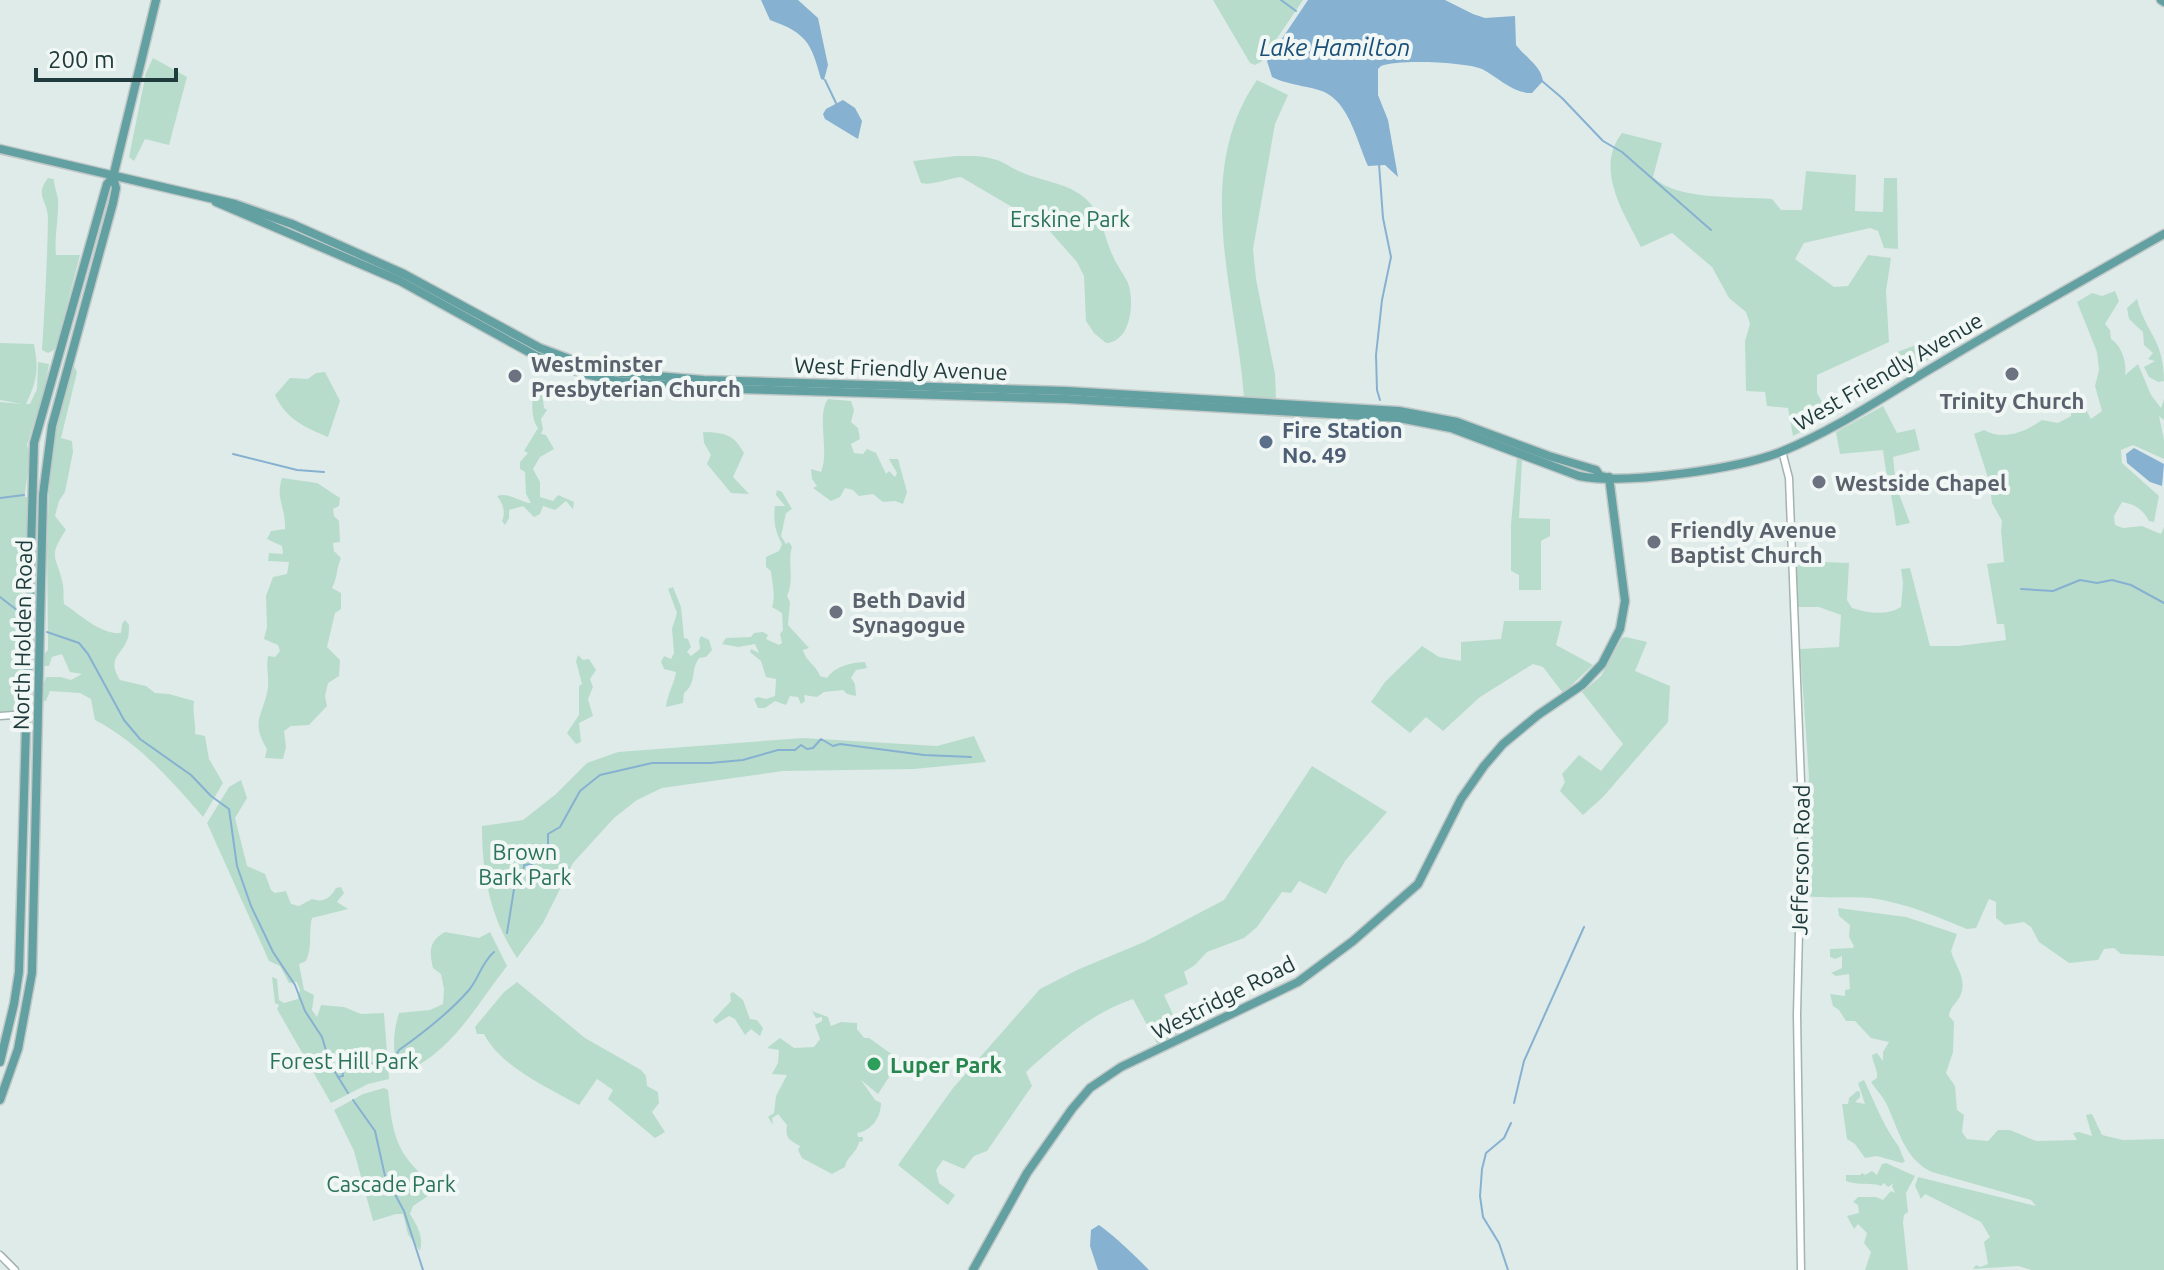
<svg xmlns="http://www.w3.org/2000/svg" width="2164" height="1270" viewBox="0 0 2164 1270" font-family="Ubuntu,sans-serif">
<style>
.green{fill:#b8dccb}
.water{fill:#86b1d1}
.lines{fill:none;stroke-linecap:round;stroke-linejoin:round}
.stream{stroke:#86b1d1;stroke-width:2}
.minor-casing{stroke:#a2b3b1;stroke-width:9}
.major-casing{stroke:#c1c8c8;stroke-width:11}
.minor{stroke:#fff;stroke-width:6}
.major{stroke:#63a0a1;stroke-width:8}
.worship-dot{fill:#6b7280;stroke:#f0f7f5;stroke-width:3}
.service-dot{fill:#5c6f8a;stroke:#f0f7f5;stroke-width:3}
.leisure-dot{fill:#2e9e5b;stroke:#f0f7f5;stroke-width:3}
.labels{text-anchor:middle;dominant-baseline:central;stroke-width:8;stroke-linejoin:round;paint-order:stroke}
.park-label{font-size:22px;fill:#2a7259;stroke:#f0f7f5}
.worship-label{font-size:22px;font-weight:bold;fill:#5b616d;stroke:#f0f7f5;text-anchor:start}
.street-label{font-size:22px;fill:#203b3b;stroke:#f0f7f5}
.service-label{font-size:22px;font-weight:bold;fill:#4e5e75;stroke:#f0f7f5;text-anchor:start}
.leisure-label{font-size:22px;font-weight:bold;fill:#27864d;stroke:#f0f7f5;text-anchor:start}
.water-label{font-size:24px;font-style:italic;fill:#1a4f77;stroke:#f0f7f5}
</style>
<rect width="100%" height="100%" fill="#dfebe9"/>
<g class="green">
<path d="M1213,0H1303L1261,62L1255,65L1250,63Z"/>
<path d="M153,58L187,77L169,145L145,139L134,161L129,157L146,73Z"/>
<path d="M1257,80L1288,95L1275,124L1253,249L1256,279L1275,374L1276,398H1244C1237,294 1191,175 1257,80Z"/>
<path d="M1622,133L1662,143L1653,177C1677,201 1740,196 1772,199L1781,210H1802L1806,171L1856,175L1855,211L1883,212L1884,178H1897L1898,249L1884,248L1878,231L1870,228L1804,243L1795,259L1834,287L1848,286L1868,255L1891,258L1886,291L1889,342L1817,375V393L1830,416L1793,436L1788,408L1767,406L1765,392L1746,391L1745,341L1750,324L1746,312L1729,298L1712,267L1672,233L1641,247C1624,213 1594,169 1622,133Z"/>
<path d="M956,156C968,156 982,155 993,159C1003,161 1011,168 1021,172C1043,182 1071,183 1088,201C1103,216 1104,238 1113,256C1117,266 1124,274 1128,283C1135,302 1131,342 1106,343L1094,333L1086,321L1084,276L1077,262L1046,227L961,177C949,178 932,186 921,183L913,161Z"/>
<path d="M48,178L54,179C54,187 57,192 58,199C59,219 54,236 56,255H80L58,340L54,350L48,353L42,350C45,304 47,264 48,219C48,200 34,196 48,178Z"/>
<path d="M2115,291L2119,301L2105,324L2110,330L2111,339C2122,346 2127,363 2125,375L2138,364L2151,395L2161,408L2164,399V420L2159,416L2164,440V459L2133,445L2121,450L2122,463L2159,496L2154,522L2149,521C2143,509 2134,504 2122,502L2114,516L2115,525L2123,528L2142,526L2161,534L2164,527V956L2121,954L2114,948L2104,949L2098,960L2069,963L2039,942L2031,927L2024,922L2005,925L1996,918V902L1989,899L1976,928L1967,929C1936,916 1905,903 1871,898C1850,896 1828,899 1807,896L1811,857L1808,790L1809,777L1800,649L1839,647L1841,615L1819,607H1798L1796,561L1849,563L1847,600L1852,608C1868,613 1886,616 1901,607L1903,583L1901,569L1910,568L1930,646H1958L2006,640L2004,624H1997L1987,564L2004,562L2001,531L2002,521L1992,503L1989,481L1974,434L1984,430C2003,441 2025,432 2042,420L2058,423L2071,416L2072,401C2083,399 2086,410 2091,419L2102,411L2095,386L2099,370L2097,352L2077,302L2092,293L2102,296Z"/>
<path d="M2137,299C2145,332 2164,339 2164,381L2158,382L2149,377L2144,367L2155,361L2148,359L2153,353L2144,345L2143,332L2129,319L2127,308Z"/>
<path d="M1939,336L1942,350L1940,353L1900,375L1895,353Z"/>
<path d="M0,343L34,344C39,371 37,380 26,404H30L37,389L38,362L49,364L45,388L27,445C33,461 25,480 25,497H28L23,707L14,712L0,713V402L22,404L0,400Z"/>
<path d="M74,366L77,372L61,438L72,441L73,452L65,492L59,501L55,516L66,530C46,559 58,557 63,585C64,591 63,598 64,604C81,615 101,635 121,633L122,624L125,620L129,625C129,629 129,634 128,638C122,656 106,657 120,680L146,686L155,693L169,694L194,701C192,713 196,722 195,734L205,736L209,759L223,783L203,817C171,780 139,743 95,720L91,699L80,693L50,691L46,701H42V689L46,677H61L71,680L82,674L70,672L62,654L52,657L49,666H44V654L48,650L47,545L51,441Z"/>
<path d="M325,372L340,401L328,437C304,427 286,419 275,395L290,378L308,379L316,373Z"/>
<path d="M537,385H539L538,391H542L544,408L547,410L541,419L543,429L541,434L546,435L554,449L540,457L533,469L540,482V497L553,501L558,495L574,502L573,509L566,501L555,510L543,506L540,514L534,517L523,506L509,510V518L505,525L502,521C506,513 503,503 497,496C509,492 520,502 531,503L526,494L525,472L520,469V462L528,453L524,451L538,428C530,418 531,395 537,385Z"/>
<path d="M828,399L851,401L854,410L851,422L858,428L860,439L851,444L854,453L863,454L867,449L876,453L886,474L889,471L895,477L897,473L889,459H898L907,492L903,504L895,501L883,502L873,494L859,496L853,490L845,488L840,497L831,501L813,488L817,486L812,479L811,469L821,472C830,452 816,415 828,399Z"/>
<path d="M1883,406L1897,433L1915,429L1920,450L1893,457L1896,486L1910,523L1896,526C1893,499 1886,477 1883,450L1840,454L1836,432Z"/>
<path d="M703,432C724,433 733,433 744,453L733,477L749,494L731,493L707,464L711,455L704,443Z"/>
<path d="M1517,458L1522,460L1519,518L1550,519V536L1541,541V590H1519V575L1511,571V524Z"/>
<path d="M282,478L317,483L340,498L339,506L333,509L334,516L339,521L340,542L333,543L334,551L341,558C336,569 338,577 332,588L341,593V609L335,613L327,647L340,660L339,676L328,683L325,696L327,706L309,725L291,726L284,731L286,747L283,759L265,758L267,749C250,721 263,716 268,688C269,677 266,667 268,656L275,657L280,651L278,645L264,639L267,627L266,596L273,577L287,574L289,562L268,561L269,553L283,554L282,546L267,539L271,531L285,529C286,506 275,500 282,478Z"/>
<path d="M777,490L782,492L792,509L786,513L781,536L786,544L789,542L792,547C787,563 795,579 787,596L790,602L788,625L809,648L803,650C806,662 817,666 820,676L827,678C834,667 851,662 865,662L867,668L856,670L851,678L855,684L856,696L847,694L843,690L824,692L817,697L804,695L805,701L801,704L798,697L790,696L786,705L775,701L765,708H758L754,699L758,697L766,699L775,696L776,679L766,677L761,661L750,652L751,649L759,653L755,644L738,647L722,644L726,638L751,637L754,633L763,632L768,635L766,639L779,645L782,643L780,634L783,630L782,613L772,607C776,598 772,581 771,571L766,567V557L779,551L782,544C775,532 773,519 775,506H785L776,495Z"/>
<path d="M673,587L681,607L684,638L688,639L691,647L687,652L691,656L700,649L699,640L701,636L709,640L712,650L706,657L699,658C690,671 697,683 684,693L683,703L666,707C667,695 675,682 676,672L664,669L661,662L664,656L671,659L674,653L672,629L677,613L668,589Z"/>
<path d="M1504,621H1562L1556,645L1593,665L1563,693L1543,667L1533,664L1480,697L1443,731L1426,717L1410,733L1371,702L1385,682L1422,646L1439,657L1461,661V642L1501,639Z"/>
<path d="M1626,637L1647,642L1635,671L1670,686L1668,722L1603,797L1583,815L1560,791L1565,782L1562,774L1579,755L1601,771L1623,744L1582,692L1601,676L1622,638Z"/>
<path d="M578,655L583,660L589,659L596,670L590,679L593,687L588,699L593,716L579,723L581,742L576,744L567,733L579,715V686L582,684L576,661Z"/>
<path d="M974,736L986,762L914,769L783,771L662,788L637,800L614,818L573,863L543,923L517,958C490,917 482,875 482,826L523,820L556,794L587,763L618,752L803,738L937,746Z"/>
<path d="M1312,766L1387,812L1345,861L1326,894L1299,881L1291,893L1282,892L1257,927L1244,938L1207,952L1195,965L1184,972L1188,984L1164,995L1182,1034L1158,1045L1133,999C1091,1013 1059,1042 1026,1072L1032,1086L987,1151L974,1156L964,1169L943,1160L936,1170L939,1183L955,1195L948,1205L898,1165L953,1088L1040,989L1077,970L1144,942L1224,900Z"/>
<path d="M241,780L247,798L235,818L247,866L265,874L271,890L275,893L286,891L291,904L299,906L312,899C324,903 330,898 336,888L341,887L344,893L337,902L348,909L312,918C308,934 313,946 306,961L299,964L304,990L314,995L312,1010L317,1017L321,1005L344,1007L361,1014L384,1013L389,1079L368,1084L331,1103L277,1009L279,1005L275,1003L272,977L277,979L279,1000L284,1003L298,999L300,990L297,982L289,983L280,966L269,961L207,823L229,787Z"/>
<path d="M1838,908L1906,917L1957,934L1951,951C1955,966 1967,978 1961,994C1957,1004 1950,1006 1949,1016L1954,1022L1953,1052L1946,1073L1955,1086L1957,1110L1964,1115L1962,1132L1967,1139L1988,1141L1998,1130H2010L2036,1141L2077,1140L2073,1133L2079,1132L2092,1136L2086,1115L2092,1114L2102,1135L2123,1140L2164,1139V1270H2032L2018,1266L1973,1269L1976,1265L1980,1267L1988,1264L1984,1242L1990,1237L1981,1222L1925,1194L1921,1199L1915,1186L1918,1177L2036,1206L2031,1200L1932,1172C1904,1159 1899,1130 1886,1103C1882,1095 1876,1090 1871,1082L1877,1078C1878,1071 1873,1063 1872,1055L1877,1053L1883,1061V1052L1889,1042L1871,1038L1855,1021H1846L1839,1010L1833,1006L1830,994L1845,996V990L1850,989L1849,974L1836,976L1831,973L1842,968V956L1835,959L1830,957V949L1853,948L1854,946L1849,937L1850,925L1839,916Z"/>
<path d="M445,932L479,938L490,932L507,966C476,1005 451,1055 401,1073C391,1056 393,1031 399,1013L430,1010L443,1004L444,989L441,974L433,968C429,951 429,941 445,932Z"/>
<path d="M517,982L585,1038L641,1070L646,1076L647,1086L658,1092L659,1103L652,1112L665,1132L655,1138L608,1099L613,1090L597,1079L579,1105C547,1087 501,1067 484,1034H477L475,1027L504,992Z"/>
<path d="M733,992L743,1000L750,1019L757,1020L763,1028L760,1036L751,1029L745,1035L735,1019L729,1016L716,1024L713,1020L731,1001L730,994Z"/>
<path d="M812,1011L828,1017L831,1026L841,1022L857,1023V1029L864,1038H869L900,1060L878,1094L861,1080L875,1100L881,1103C881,1118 871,1131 857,1133L858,1137H863V1141L859,1142C857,1153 846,1157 845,1167L832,1174L802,1158L798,1150L800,1146C789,1140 785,1138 787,1125L778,1114L772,1118L773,1125L768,1117L774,1113L776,1096L787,1075L772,1074L778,1063L779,1050L767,1048L780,1038L794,1048L814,1047L820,1039L815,1025L822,1021V1017L816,1018Z"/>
<path d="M1864,1080C1875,1103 1883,1125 1897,1144C1901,1149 1901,1155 1905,1161L1902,1163L1877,1156L1865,1158L1855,1144L1847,1139L1842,1104H1848L1849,1098L1857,1091L1860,1092V1097L1855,1102L1865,1104L1858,1083Z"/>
<path d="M384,1088L388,1090C391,1114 392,1137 406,1157C415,1170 427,1178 434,1192L413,1206L410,1214C417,1225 424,1237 420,1251L408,1234L403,1214H396L373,1221L354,1151L334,1110L363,1094Z"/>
<path d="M1886,1163L1915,1176L1906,1193L1908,1212L1904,1215L1903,1222L1908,1270H1865L1871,1252L1864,1243L1867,1233L1858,1224L1854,1229L1847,1216L1859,1213L1858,1205L1853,1202L1858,1197H1876L1883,1200L1891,1191L1895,1193L1892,1186L1894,1183L1888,1187L1884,1183L1881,1186C1872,1182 1858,1186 1846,1181V1175H1860L1862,1173L1865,1175L1872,1171L1877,1175L1882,1164Z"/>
</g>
<g class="water">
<path d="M761,0H798L818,18L828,65L824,80L821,79C811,42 806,33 770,20Z"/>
<path d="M1308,0H1445L1473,14L1485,18L1515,16L1516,45C1525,57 1541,66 1543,81L1532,93C1513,94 1498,77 1482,69C1465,62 1398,59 1381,66L1378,69V95L1388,120L1398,177L1385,165L1368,166C1358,144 1350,107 1328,94C1315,86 1289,86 1272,77L1267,61Z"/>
<path d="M843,100L855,108L862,121L858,139L825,119L823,114L826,109Z"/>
<path d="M2134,448L2164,464L2162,486L2150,482L2127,463L2126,454Z"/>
<path d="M1099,1225C1117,1238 1133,1254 1149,1270H1098L1090,1246L1091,1230Z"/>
</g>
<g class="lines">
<g class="stream">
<path d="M1281,0L1296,11"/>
<path d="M825,80L836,103"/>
<path d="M1542,81L1562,98L1603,141L1622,152L1711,230"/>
<path d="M1379,164L1383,218L1391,257L1382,300L1376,355L1377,390L1380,400"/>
<path d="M233,454L297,470L324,472"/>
<path d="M0,498L24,495"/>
<path d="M2021,589L2053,591L2080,580L2097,583L2112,580L2131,585L2164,603"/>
<path d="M0,597L22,614"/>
<path d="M47,632L79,643L88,654L124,720L140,739L191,775L211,796L229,809L237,866L251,906L273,952L295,985L305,1011L322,1037L330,1064L348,1093"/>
<path d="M507,933L515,883L523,876L524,865L532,864L535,848L548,849V834L560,827L580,791L600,775L652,763H710L743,760L778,750H795L801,745L807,749L813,748L821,739L833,746L840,744L924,755L971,757"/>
<path d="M394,1058L399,1050C423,1033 450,1012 469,990C479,978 482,962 494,952"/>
<path d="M338,1077L343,1076L342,1068L352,1065L354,1059L359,1056L375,1065L384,1059"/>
<path d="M353,1100L375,1131L385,1176L404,1211L423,1270"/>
<path d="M1514,1103L1524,1061L1584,927"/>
<path d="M1508,1270L1499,1243L1483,1217L1480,1196L1482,1169L1486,1153L1504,1138L1511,1123"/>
</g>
<g class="minor-casing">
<g id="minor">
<path d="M1782,451L1789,478L1802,807L1797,1014L1801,1270"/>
<path d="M0,716L27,714"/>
<path d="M0,1255L15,1270"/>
</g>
</g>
<g class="major-casing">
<g id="major">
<path d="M2161,0L2164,2"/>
<path d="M0,149L235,204L292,224L404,274L540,348L588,366L621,373L704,380L1067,391L1399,411L1457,422L1549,456L1596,470L1600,476L1605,477"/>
<path d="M216,202L400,281L536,356L585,374L617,381L704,388L1067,399L1399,418L1451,428L1579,476C1625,485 1739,469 1783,451C1837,429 1887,394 1937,365C2012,320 2088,277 2164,234"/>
<path d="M0,1062L14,1004L19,972L34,443L103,198L107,184L113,177L156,0"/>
<path d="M0,1100L18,1049L32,973L43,495L52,426L113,203L116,188L113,177"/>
<path d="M973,1270L1027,1173L1072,1109L1090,1088L1121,1067L1298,982L1353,941L1418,884L1461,799L1484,766L1503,744L1538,715L1582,685L1602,664L1620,629L1625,601L1609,477"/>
</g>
</g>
<use href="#minor" class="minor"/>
<use href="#major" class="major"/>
</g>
<g class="worship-dot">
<circle cx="2012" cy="374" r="8"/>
<circle cx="515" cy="376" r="8"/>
<circle cx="1819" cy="482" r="8"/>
<circle cx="1654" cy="542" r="8"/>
<circle cx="836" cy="612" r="8"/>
</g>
<circle class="service-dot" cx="1266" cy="442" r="8"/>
<circle class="leisure-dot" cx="874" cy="1064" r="8"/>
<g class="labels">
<g class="park-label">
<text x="1070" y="218">Erskine Park</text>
<text x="525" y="851">Brown<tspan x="525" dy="25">Bark Park</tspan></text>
<text x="344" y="1060">Forest Hill Park</text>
<text x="391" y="1183">Cascade Park</text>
</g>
<g class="worship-label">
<text x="531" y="363">Westminster<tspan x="531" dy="25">Presbyterian Church</tspan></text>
<text x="2012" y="400" text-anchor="middle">Trinity Church</text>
<text x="1835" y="482">Westside Chapel</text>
<text x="1670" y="529">Friendly Avenue<tspan x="1670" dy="25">Baptist Church</tspan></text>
<text x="852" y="599">Beth David<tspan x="852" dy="25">Synagogue</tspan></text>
</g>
<g class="street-label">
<text transform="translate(901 368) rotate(2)">West Friendly Avenue</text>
<text transform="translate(1888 371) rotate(-30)">West Friendly Avenue</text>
<text transform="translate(22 635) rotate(-89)">North Holden Road</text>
<text transform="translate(1800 860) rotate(-89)">Jefferson Road</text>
<text transform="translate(1223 997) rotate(-27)">Westridge Road</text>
</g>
<g class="service-label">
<text x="1282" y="429">Fire Station<tspan x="1282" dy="25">No. 49</tspan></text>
</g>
<g class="leisure-label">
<text x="890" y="1064">Luper Park</text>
</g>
<g class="water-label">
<text x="1335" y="47">Lake Hamilton</text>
</g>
</g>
<path d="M36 68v12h140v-12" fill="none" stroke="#203b3b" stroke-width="4"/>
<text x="48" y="68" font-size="24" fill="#203b3b" stroke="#f0f7f5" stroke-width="6" paint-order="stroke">200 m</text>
</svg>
